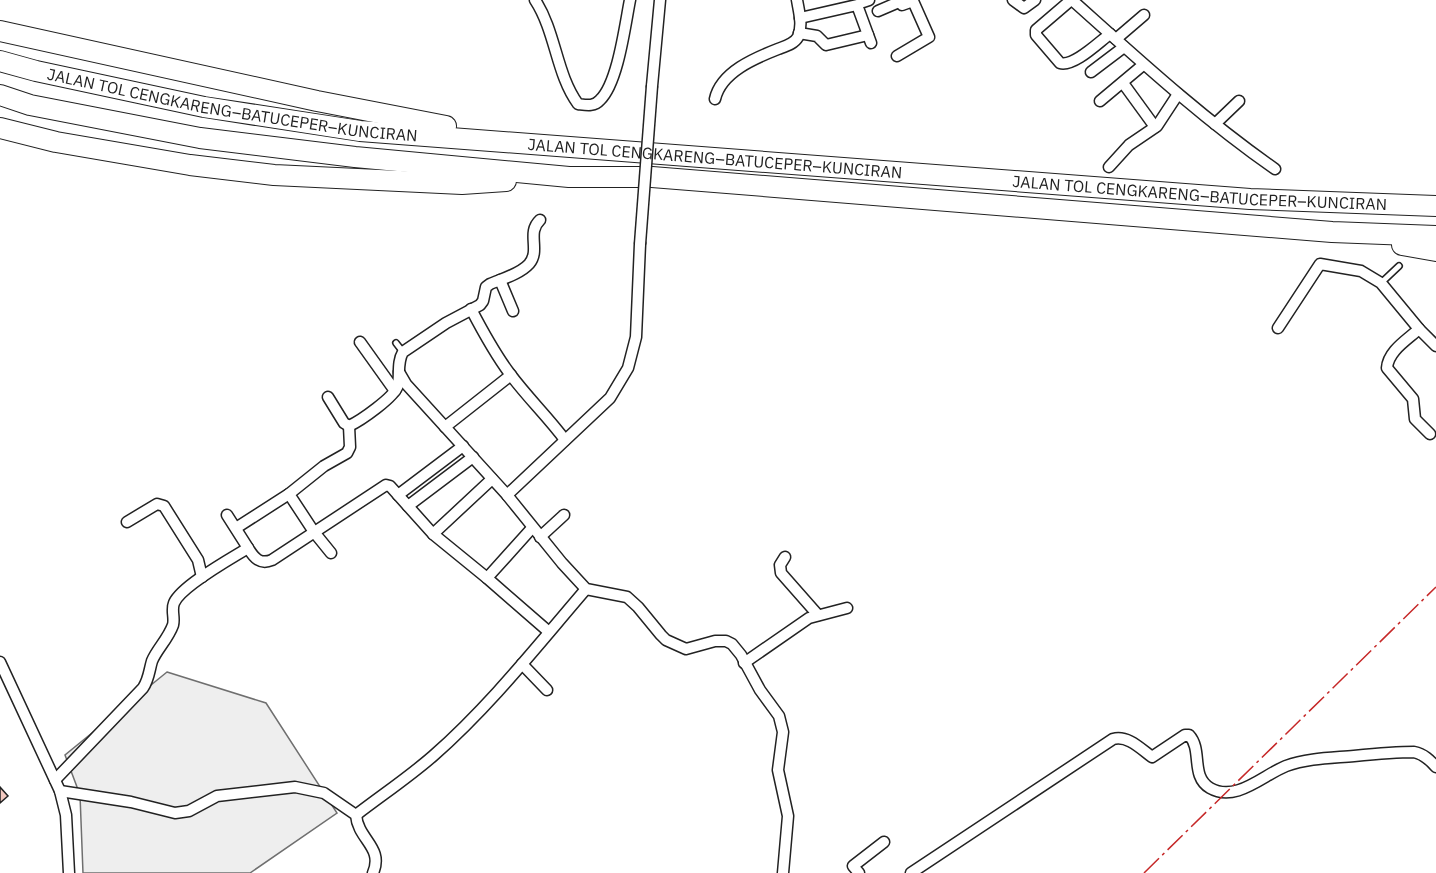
<svg xmlns="http://www.w3.org/2000/svg" width="1436" height="873" viewBox="0 0 1436 873" font-family="'IBM Plex Sans',sans-serif">
<style>
.green{fill:#eee;stroke:#6f6f6f;stroke-width:1.5}
.building{fill:#f3c9c0;stroke:#222;stroke-width:1.5}
.lines{fill:none;stroke-linecap:round;stroke-linejoin:round}
.service-casing{stroke:#222;stroke-width:8}
.minor-casing{stroke:#222;stroke-width:13}
.motorway-casing{stroke:#222;stroke-width:22}
.service{stroke:#fff;stroke-width:5}
.minor{stroke:#fff;stroke-width:10}
.motorway{stroke:#fff;stroke-width:20}
.minor-bridge-casing{stroke:#222;stroke-width:13;stroke-linecap:butt}
.minor-bridge{stroke:#fff;stroke-width:10}
.power{stroke:#c62828;stroke-width:1.5;stroke-dasharray:21 4.5 3 4.5;stroke-linecap:butt}
.labels{text-anchor:middle;dominant-baseline:central;stroke-width:4.5;stroke-linejoin:round;paint-order:stroke}
.street-label{font-size:16px;fill:#222;stroke:#fff}
</style>
<rect width="100%" height="100%" fill="#fff"/>
<path class="green" d="M167,672L266,703L337,813L250,873H83L80,795L65,755Z"/>
<path class="building" d="M0,787L8,796L0,803Z"/>
<g class="lines">
<g class="service-casing">
<g id="service">
<path d="M1381,283L1399,266"/>
<path d="M396,343L403,352"/>
</g>
</g>
<g class="minor-casing">
<g id="minor">
<path d="M535,0C556,32 556,74 578,104C586,105 594,107 600,100C618,83 625,25 630,0"/>
<path d="M862,0L863,2L869,0"/>
<path d="M1013,0L1024,8L1035,0"/>
<path d="M1071,0L1036,30V35L1060,63C1074,67 1099,42 1110,34"/>
<path d="M1072,0C1138,59 1202,118 1275,169"/>
<path d="M878,11L899,2"/>
<path d="M800,18L857,5L871,43"/>
<path d="M799,33L817,36L826,45L868,35"/>
<path d="M1116,39L1144,15"/>
<path d="M897,56L929,37L913,1L902,5L898,0"/>
<path d="M1091,72L1124,47"/>
<path d="M1123,83L1155,127"/>
<path d="M652,86L660,0"/>
<path d="M715,99C721,72 755,58 778,49C786,46 794,44 798,37C803,25 799,12 797,0"/>
<path d="M1100,101L1143,65"/>
<path d="M1215,124L1239,101"/>
<path d="M1109,167L1129,145L1157,126L1178,94"/>
<path d="M500,280L513,311"/>
<path d="M471,309C483,332 495,354 510,374C527,397 548,417 565,440"/>
<path d="M1278,328L1320,264L1361,271L1381,283L1419,329L1436,346"/>
<path d="M1419,329C1407,340 1388,351 1387,368L1413,399L1415,419L1430,434"/>
<path d="M360,342L395,391"/>
<path d="M399,372L406,384L507,495L562,563L586,589L627,597L638,607L661,635L666,640L686,649L715,641H726L732,644L741,655L760,690L779,716L783,732L778,770L788,816L783,873"/>
<path d="M328,397L344,423L349,426"/>
<path d="M349,426C360,421 395,397 398,385C400,374 397,362 403,352L446,323L480,305L483,301L486,287L490,284C502,279 520,274 529,264C541,250 526,233 540,220"/>
<path d="M445,427L511,375"/>
<path d="M398,495L463,446"/>
<path d="M507,495L610,398L628,368L636,337L640,244"/>
<path d="M408,506L473,457"/>
<path d="M227,515L248,548"/>
<path d="M127,522L157,504L164,506L198,560L202,577"/>
<path d="M236,528L289,494"/>
<path d="M532,528L487,578L549,632"/>
<path d="M433,534L492,479"/>
<path d="M540,537L564,515"/>
<path d="M331,553L314,532L289,494L324,466L347,453L350,447L349,426"/>
<path d="M785,557L780,565L781,573L818,615"/>
<path d="M0,662L60,791L66,815L69,873"/>
<path d="M744,663L809,618L847,608"/>
<path d="M522,664L547,690"/>
<path d="M55,780L143,688C149,679 149,671 152,661C157,649 168,639 173,625C175,618 171,610 174,603C181,586 232,558 248,548C254,558 260,565 272,560L386,485L390,486L433,534L487,578"/>
<path d="M60,791L131,802L175,813L189,811L217,796L295,787L324,793L356,815C358,840 384,847 373,873"/>
<path d="M356,815C382,795 409,777 433,756C490,706 537,646 586,589"/>
<path d="M859,873L853,866L884,842"/>
<path d="M911,873L1113,739C1128,735 1141,749 1152,757L1185,735H1189C1203,750 1190,776 1210,788C1236,803 1263,775 1286,766C1308,758 1332,758 1354,756C1374,754 1394,752 1414,752C1424,754 1430,760 1436,767"/>
</g>
</g>
<g class="motorway-casing">
<g id="motorway">
<path d="M0,31L317,101L446,126"/>
<path id="s1" d="M0,61L36,71L204,107L360,131L1250,199L1436,206"/>
<path d="M0,95L30,105L200,138L355,157L569,177H652L1332,232L1436,236"/>
<path d="M0,128L56,142L190,165L274,175L462,184L506,181"/>
<path d="M1402,245L1436,251"/>
</g>
</g>
<use href="#service" class="service"/>
<use href="#minor" class="minor"/>
<use href="#motorway" class="motorway"/>
<g class="minor-bridge-casing">
<path id="minor-bridge" d="M640,244L652,86"/>
</g>
<use href="#minor-bridge" class="minor-bridge"/>
<path class="power" d="M1144,873L1436,587"/>
</g>
<g class="labels">
<g class="street-label">
<text stroke="none"><textPath href="#s1" startOffset="237">JALAN TOL CENGKARENG–BATUCEPER–KUNCIRAN</textPath></text>
<text stroke="none"><textPath href="#s1" startOffset="723">JALAN TOL CENGKARENG–BATUCEPER–KUNCIRAN</textPath></text>
<text stroke="none"><textPath href="#s1" startOffset="1209">JALAN TOL CENGKARENG–BATUCEPER–KUNCIRAN</textPath></text>
</g>
</g>
</svg>
